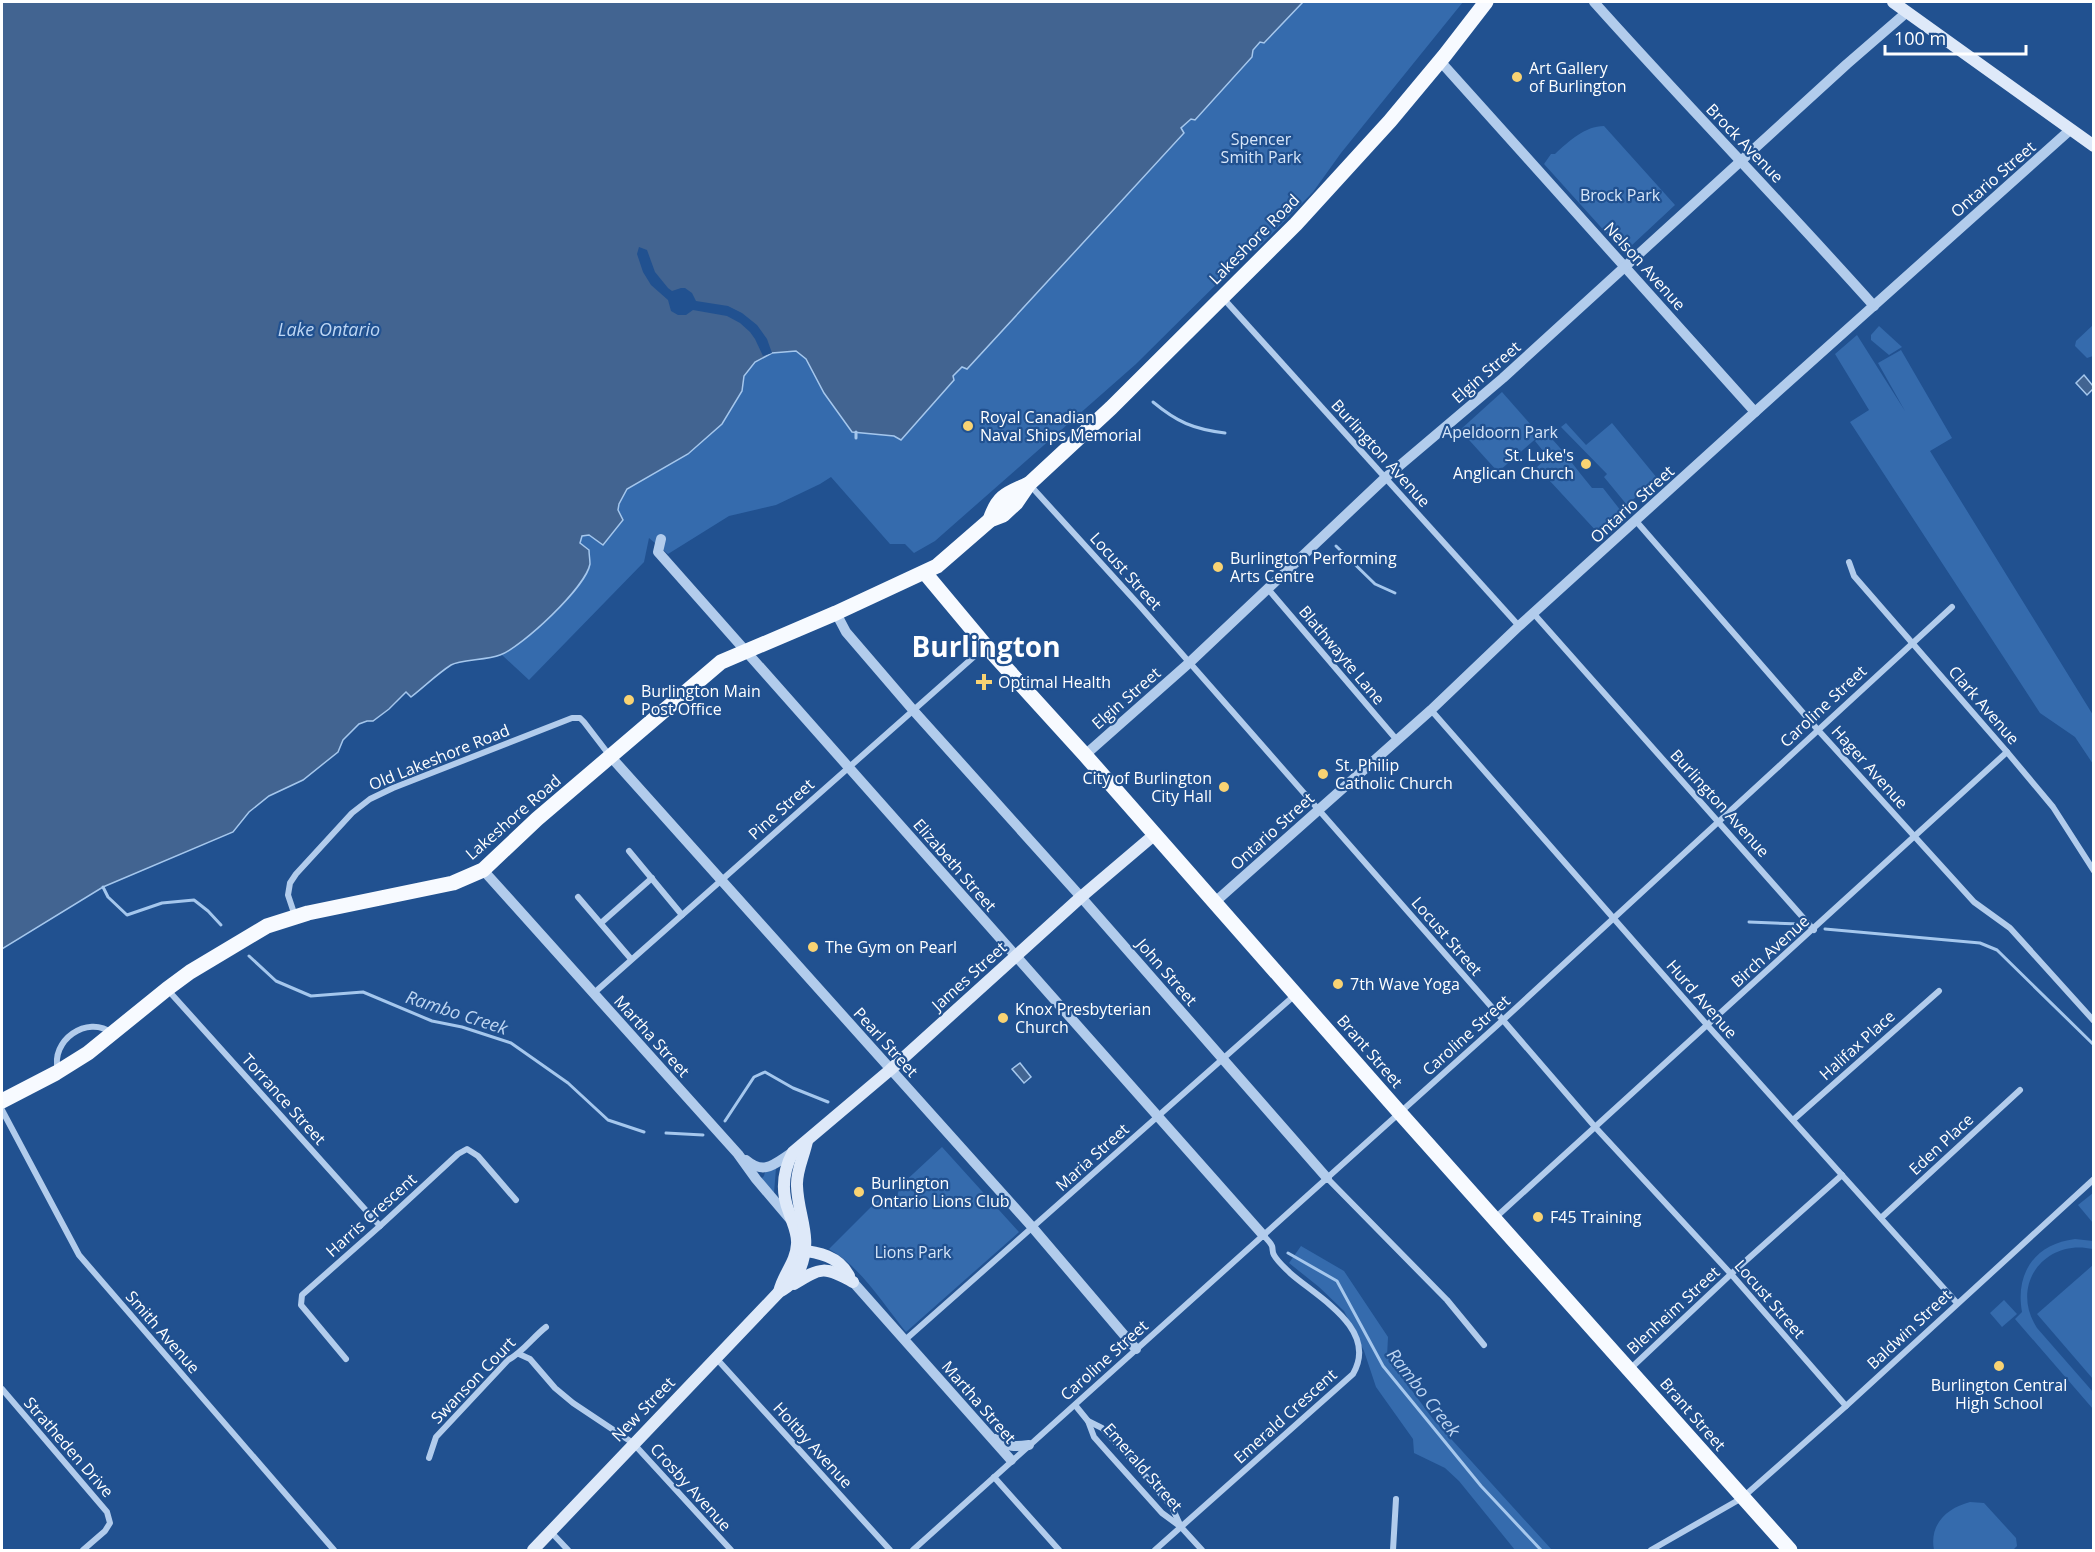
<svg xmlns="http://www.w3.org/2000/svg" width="2095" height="1552" viewBox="0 0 2095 1552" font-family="'Open Sans',sans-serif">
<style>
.green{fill:#356bad}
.water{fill:#426491;stroke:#a5c7ed;stroke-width:1.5}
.pier{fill:#215190}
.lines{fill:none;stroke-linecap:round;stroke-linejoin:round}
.stream{stroke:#a5c7ed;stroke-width:3}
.minor{stroke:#b2ccec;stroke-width:6}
.tertiary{stroke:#b2ccec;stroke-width:10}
.secondary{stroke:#dee9f9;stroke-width:12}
.primary{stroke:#f7faff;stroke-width:15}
.poi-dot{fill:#f9d373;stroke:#215190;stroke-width:2}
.labels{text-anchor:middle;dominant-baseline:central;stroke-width:4.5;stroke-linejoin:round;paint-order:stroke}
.poi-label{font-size:16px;fill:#fff;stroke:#215190;text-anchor:start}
.park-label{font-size:16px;fill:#d7e6f9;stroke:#215190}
.street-label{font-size:16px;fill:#fff;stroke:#215190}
.water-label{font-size:18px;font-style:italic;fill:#bed6f3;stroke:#215190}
.town-label{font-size:28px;font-weight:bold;fill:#fff;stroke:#215190}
</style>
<rect width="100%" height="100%" fill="#215190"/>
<g class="green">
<path d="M1303,2H1463L1341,153L1313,192L1256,250L1250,251L1136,364L935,541L914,553L905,544H890L831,477L820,484L776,505L729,516L668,554L649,538L644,562L529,680L502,655L518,644L566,601L582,536L589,535L603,545L623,520L618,510L619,504L627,489L688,454L722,424L742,391L743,376L755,362L772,353L796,351L806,359L862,433L894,436L962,367L967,369L1183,133L1181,128L1252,57V50L1260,42L1265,43Z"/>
<path d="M1604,126L1675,205L1631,246L1623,239L1617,245L1544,164L1551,154H1555C1569,141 1585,126 1604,126Z"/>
<path d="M2093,325V356L2087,358L2075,346L2076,341Z"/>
<path d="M1879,326L1902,347L1889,355L1871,340V335Z"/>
<path d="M1857,335L1905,411L1878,363L1901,350L1952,438L1930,451L2093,715V764L2075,737L2040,713L1850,422L1869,410L1835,354Z"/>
<path d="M1502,392L1540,435L1498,472L1460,430Z"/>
<path d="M1566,423L1586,445L1612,423L1657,478L1627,505L1604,477L1607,474L1561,427Z"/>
<path d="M1545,432C1563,449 1576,469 1592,488H1603L1621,511L1598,533L1537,467L1548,457L1535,441Z"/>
<path d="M942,1147L1019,1232L906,1332C884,1305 860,1266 829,1249L879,1199L896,1200L900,1186Z"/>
<path d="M776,1168L774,1193L761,1179L764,1176L765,1172Z"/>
<path d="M2093,1193V1223L2078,1205Z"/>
<path d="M2075,1239L2093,1241V1249C2045,1238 2009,1285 2037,1328L2093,1392V1409L2015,1319L2022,1312C2015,1273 2035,1244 2075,1239Z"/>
<path d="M1301,1246L1344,1271L1388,1337L1387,1357L1433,1419L1552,1550H1515L1459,1481L1445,1468L1414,1453L1413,1439L1376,1387L1364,1351L1344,1311L1319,1287L1289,1263Z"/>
<path d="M2093,1265V1379L2037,1314Z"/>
<path d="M2004,1300L2017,1314L2002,1327L1990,1313Z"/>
<path d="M1970,1502L1984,1503L2016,1538L2017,1546L2013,1550H1934C1929,1524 1947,1508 1970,1502Z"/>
</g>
<g class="water">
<path d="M2,2H1303L1264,43L1260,42L1253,50L1252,57L1195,120L1191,119L1181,128L1184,133L967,369L962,367L953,376L954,380L901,440L894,436L852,432L824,393L806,359L796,351L772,353L755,362L744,376L742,391L722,424L688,454L627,489L619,504L618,510L623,520L603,545L589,535L582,536L580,543L589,550C589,554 590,560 590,564C586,587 522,647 500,655C487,660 460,660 451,665C437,674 424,687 411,697L406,692L389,709L373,721H367L359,724L343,740L338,752L303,780L269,796L249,812L233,832L103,887L2,949Z"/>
<path d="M2084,375L2093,386V389L2087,395L2076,383Z"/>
<path d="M1020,1063L1031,1077L1024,1083L1012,1069Z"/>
</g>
<path class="pier" d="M639,247L647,250L655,272L668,288L672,291L681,288H685L692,293L696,301L728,306L742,313L757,325L767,339L772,353L763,356L755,339L750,332L740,323L727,316L693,310L686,315H678L671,311L668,300L651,285L643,272L637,254Z"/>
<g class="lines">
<g class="stream">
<path d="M1153,402C1177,422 1193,429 1225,433"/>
<path d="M856,438V432"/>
<path d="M1336,546L1375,584L1395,593"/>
<path d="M103,887L108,897L127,915L162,903L194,900L208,911L221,925"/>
<path d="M1749,922L1800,924"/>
<path d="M1825,929L1980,943L1997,950L2094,1045"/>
<path d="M249,956L276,981L311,996L363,992L432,1021L462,1027L511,1043L568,1083L608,1120L644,1132"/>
<path d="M725,1121L754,1077L765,1072L793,1088L828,1102"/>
<path d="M666,1133L703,1135"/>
<path d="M1288,1253L1337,1281L1383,1366L1481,1486L1541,1550"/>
</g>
<g class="minor">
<path d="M1223,298L1519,626"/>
<path d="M1029,484L1139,605L1496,1012L1596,1128L1731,1274L1846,1406"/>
<path d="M1636,521L1818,730L1974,902L2010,928L2094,1021"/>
<path d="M1849,562L1854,576L2007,752L2053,807L2094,871"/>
<path d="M1268,589L1396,739"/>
<path d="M1534,614L1814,930"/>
<path d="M1431,710L1708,1026L1957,1303"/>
<path d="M629,851L682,915"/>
<path d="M578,897L631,959"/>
<path d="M295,916L288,895L290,883L296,874L352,813L370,799L393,788L572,718H580L584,722L610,756"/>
<path d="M601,923L652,878"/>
<path d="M167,989L380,1226"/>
<path d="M594,993L986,646"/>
<path d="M58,1070C50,1041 87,1014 112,1033"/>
<path d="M2,1110L79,1255L334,1550"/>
<path d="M1793,1120L1939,991"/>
<path d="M1327,1178L1447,1300L1484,1345"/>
<path d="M1495,1218L2007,752"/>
<path d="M1881,1218L2020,1090"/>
<path d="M905,1340L1295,995"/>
<path d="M519,1354L530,1359L555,1388L573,1403L633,1443L731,1550"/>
<path d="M716,1358L890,1550"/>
<path d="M346,1359L301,1305L302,1295L380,1226L458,1154L467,1149L478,1156L516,1200"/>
<path d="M1630,1369L1731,1274L1842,1175"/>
<path d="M2,1389L107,1512L110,1523L105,1531L83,1550"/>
<path d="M1075,1405L1088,1421L1094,1437L1110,1455L1162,1513L1181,1527"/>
<path d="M1088,1421L1102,1428L1129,1457L1172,1507L1181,1527L1202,1550"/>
<path d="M429,1458L436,1437L508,1360C523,1352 533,1337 546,1327"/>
<path d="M994,1477L1059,1550"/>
<path d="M551,1532L568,1550"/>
<path d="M913,1550L1503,1020L1952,607"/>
<path d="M1155,1550L1353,1374C1379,1329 1317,1297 1290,1273C1285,1268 1277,1261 1274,1255C1272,1252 1273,1249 1272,1246C1270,1242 1266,1238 1263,1235"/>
<path d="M1393,1550L1396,1499"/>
<path d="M1651,1550L1742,1498L1846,1406L2094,1179"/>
</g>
<g class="tertiary">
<path d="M1594,2C1686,105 1782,203 1874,306"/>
<path d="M1440,61L1755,412"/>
<path d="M661,539L658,552L1263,1235"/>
<path d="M836,613L846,632L913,710L1081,897L1327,1178"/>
<path d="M1085,755L1189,663L1385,478L1503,378L1847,64L1907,12"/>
<path d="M611,757L1033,1228L1136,1349"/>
<path d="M483,870L738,1154L756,1179L790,1219"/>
<path d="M1215,902L1431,710L1519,626L1755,412L2070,130"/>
<path d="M746,1160C765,1176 775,1163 793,1152"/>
<path d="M853,1282L1011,1460"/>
<path d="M996,1439C1008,1447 1015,1447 1029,1445"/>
</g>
<g class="secondary">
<path d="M1893,2L2094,146"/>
<path d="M798,1250C818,1252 839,1256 849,1276"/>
<path d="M794,1284C821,1267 825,1266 853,1282"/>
<path d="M779,1292C783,1274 796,1263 797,1244C798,1233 792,1222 789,1212C781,1192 783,1171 793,1152L890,1070L1081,897L1154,835"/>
<path d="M533,1550L779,1292C790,1286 796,1280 800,1269C813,1237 798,1217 797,1186C796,1171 804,1156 807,1141"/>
</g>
<g class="primary">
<path d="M990,520C998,496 1006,494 1029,484"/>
<path d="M925,573L986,646L1085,755L1400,1113L1790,1550"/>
<path d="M2,1101L56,1073L88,1053L167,989L190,972L267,926L308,913L453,883L483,870L537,819L721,662L836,613L937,566L990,520L1003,515L1016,503L1029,484L1111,408L1296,224L1390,121L1445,55L1486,2"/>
</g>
</g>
<g class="poi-dot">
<circle cx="1517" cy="77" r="6"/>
<circle cx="968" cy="426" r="6"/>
<circle cx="1586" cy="464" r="6"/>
<circle cx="1218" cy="567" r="6"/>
<path d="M981 673h6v6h6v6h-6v6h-6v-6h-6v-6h6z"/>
<circle cx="629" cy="700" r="6"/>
<circle cx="1323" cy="774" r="6"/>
<circle cx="1224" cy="787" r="6"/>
<circle cx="813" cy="947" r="6"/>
<circle cx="1338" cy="984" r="6"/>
<circle cx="1003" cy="1018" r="6"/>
<circle cx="859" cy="1192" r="6"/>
<circle cx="1538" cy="1217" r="6"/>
<circle cx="1999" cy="1366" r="6"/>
</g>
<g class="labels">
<g class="poi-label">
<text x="1529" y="68">Art Gallery<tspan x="1529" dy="18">of Burlington</tspan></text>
<text x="980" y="417">Royal Canadian<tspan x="980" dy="18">Naval Ships Memorial</tspan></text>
<text x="1574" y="455" text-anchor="end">St. Luke's<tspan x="1574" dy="18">Anglican Church</tspan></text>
<text x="1230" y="558">Burlington Performing<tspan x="1230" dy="18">Arts Centre</tspan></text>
<text x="998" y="682">Optimal Health</text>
<text x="641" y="691">Burlington Main<tspan x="641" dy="18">Post Office</tspan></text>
<text x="1335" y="765">St. Philip<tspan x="1335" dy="18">Catholic Church</tspan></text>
<text x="1212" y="778" text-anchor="end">City of Burlington<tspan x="1212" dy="18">City Hall</tspan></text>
<text x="825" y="947">The Gym on Pearl</text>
<text x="1350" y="984">7th Wave Yoga</text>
<text x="1015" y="1009">Knox Presbyterian<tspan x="1015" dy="18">Church</tspan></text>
<text x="871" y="1183">Burlington<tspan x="871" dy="18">Ontario Lions Club</tspan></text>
<text x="1550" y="1217">F45 Training</text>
<text x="1999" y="1385" text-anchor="middle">Burlington Central<tspan x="1999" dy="18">High School</tspan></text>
</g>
<g class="park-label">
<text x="1261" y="139">Spencer<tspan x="1261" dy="18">Smith Park</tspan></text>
<text x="1620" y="195">Brock Park</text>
<text x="1500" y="432">Apeldoorn Park</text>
<text x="913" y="1252">Lions Park</text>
</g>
<g class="street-label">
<text transform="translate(1745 143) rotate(46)">Brock Avenue</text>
<text transform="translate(1993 179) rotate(-41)">Ontario Street</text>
<text transform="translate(1254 239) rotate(-45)">Lakeshore Road</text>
<text transform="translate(1645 266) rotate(48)">Nelson Avenue</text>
<text transform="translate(1486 372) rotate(-41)">Elgin Street</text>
<text transform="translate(1381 453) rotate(48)">Burlington Avenue</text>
<text transform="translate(1632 504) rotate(-42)">Ontario Street</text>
<text transform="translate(1126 571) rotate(48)">Locust Street</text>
<text transform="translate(1342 655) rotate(50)">Blathwayte Lane</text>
<text transform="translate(1126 698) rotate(-41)">Elgin Street</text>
<text transform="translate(1984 705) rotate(49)">Clark Avenue</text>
<text transform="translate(1823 706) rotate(-43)">Caroline Street</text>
<text transform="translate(439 757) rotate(-22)">Old Lakeshore Road</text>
<text transform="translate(1870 767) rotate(48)">Hager Avenue</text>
<text transform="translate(1720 803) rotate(48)">Burlington Avenue</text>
<text transform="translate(781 809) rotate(-42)">Pine Street</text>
<text transform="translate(513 817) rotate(-41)">Lakeshore Road</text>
<text transform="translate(1272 831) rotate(-42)">Ontario Street</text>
<text transform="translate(955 865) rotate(49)">Elizabeth Street</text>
<text transform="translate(1447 936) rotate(49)">Locust Street</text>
<text transform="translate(1770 951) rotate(-42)">Birch Avenue</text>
<text transform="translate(1167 972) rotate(49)">John Street</text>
<text transform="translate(969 976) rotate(-42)">James Street</text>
<text transform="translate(1702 999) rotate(49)">Hurd Avenue</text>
<text transform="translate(1466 1035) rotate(-42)">Caroline Street</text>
<text transform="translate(652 1036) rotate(48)">Martha Street</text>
<text transform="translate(886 1042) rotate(48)">Pearl Street</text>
<text transform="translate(1857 1045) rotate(-42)">Halifax Place</text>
<text transform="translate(1370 1051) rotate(49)">Brant Street</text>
<text transform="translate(284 1099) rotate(48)">Torrance Street</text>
<text transform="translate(1941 1144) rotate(-43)">Eden Place</text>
<text transform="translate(1092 1157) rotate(-42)">Maria Street</text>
<text transform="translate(371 1215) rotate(-42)">Harris Crescent</text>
<text transform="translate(1770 1299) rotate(49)">Locust Street</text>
<text transform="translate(1673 1310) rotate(-43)">Blenheim Street</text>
<text transform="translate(1909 1329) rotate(-43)">Baldwin Street</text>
<text transform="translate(163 1332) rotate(49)">Smith Avenue</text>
<text transform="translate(1104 1360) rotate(-42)">Caroline Street</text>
<text transform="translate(473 1380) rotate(-46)">Swanson Court</text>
<text transform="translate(979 1402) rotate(49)">Martha Street</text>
<text transform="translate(643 1409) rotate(-46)">New Street</text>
<text transform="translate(1693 1414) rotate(49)">Brant Street</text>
<text transform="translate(1285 1416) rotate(-42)">Emerald Crescent</text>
<text transform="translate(813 1445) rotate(48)">Holtby Avenue</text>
<text transform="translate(69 1447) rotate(49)">Stratheden Drive</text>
<text transform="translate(1143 1467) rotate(49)">Emerald Street</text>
<text transform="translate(691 1487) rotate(48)">Crosby Avenue</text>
</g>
<g class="water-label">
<text x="329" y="329">Lake Ontario</text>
<text transform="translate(457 1012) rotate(18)">Rambo Creek</text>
<text transform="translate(1424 1392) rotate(52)">Rambo Creek</text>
</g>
<g class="town-label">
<text x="986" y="646">Burlington</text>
</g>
</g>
<rect width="2095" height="1552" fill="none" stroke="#ffffff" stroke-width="6"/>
<path d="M1885 45v9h141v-9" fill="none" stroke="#ffffff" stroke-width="3"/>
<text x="1894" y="45" font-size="18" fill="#ffffff" stroke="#215190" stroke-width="4.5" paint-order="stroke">100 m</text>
</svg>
